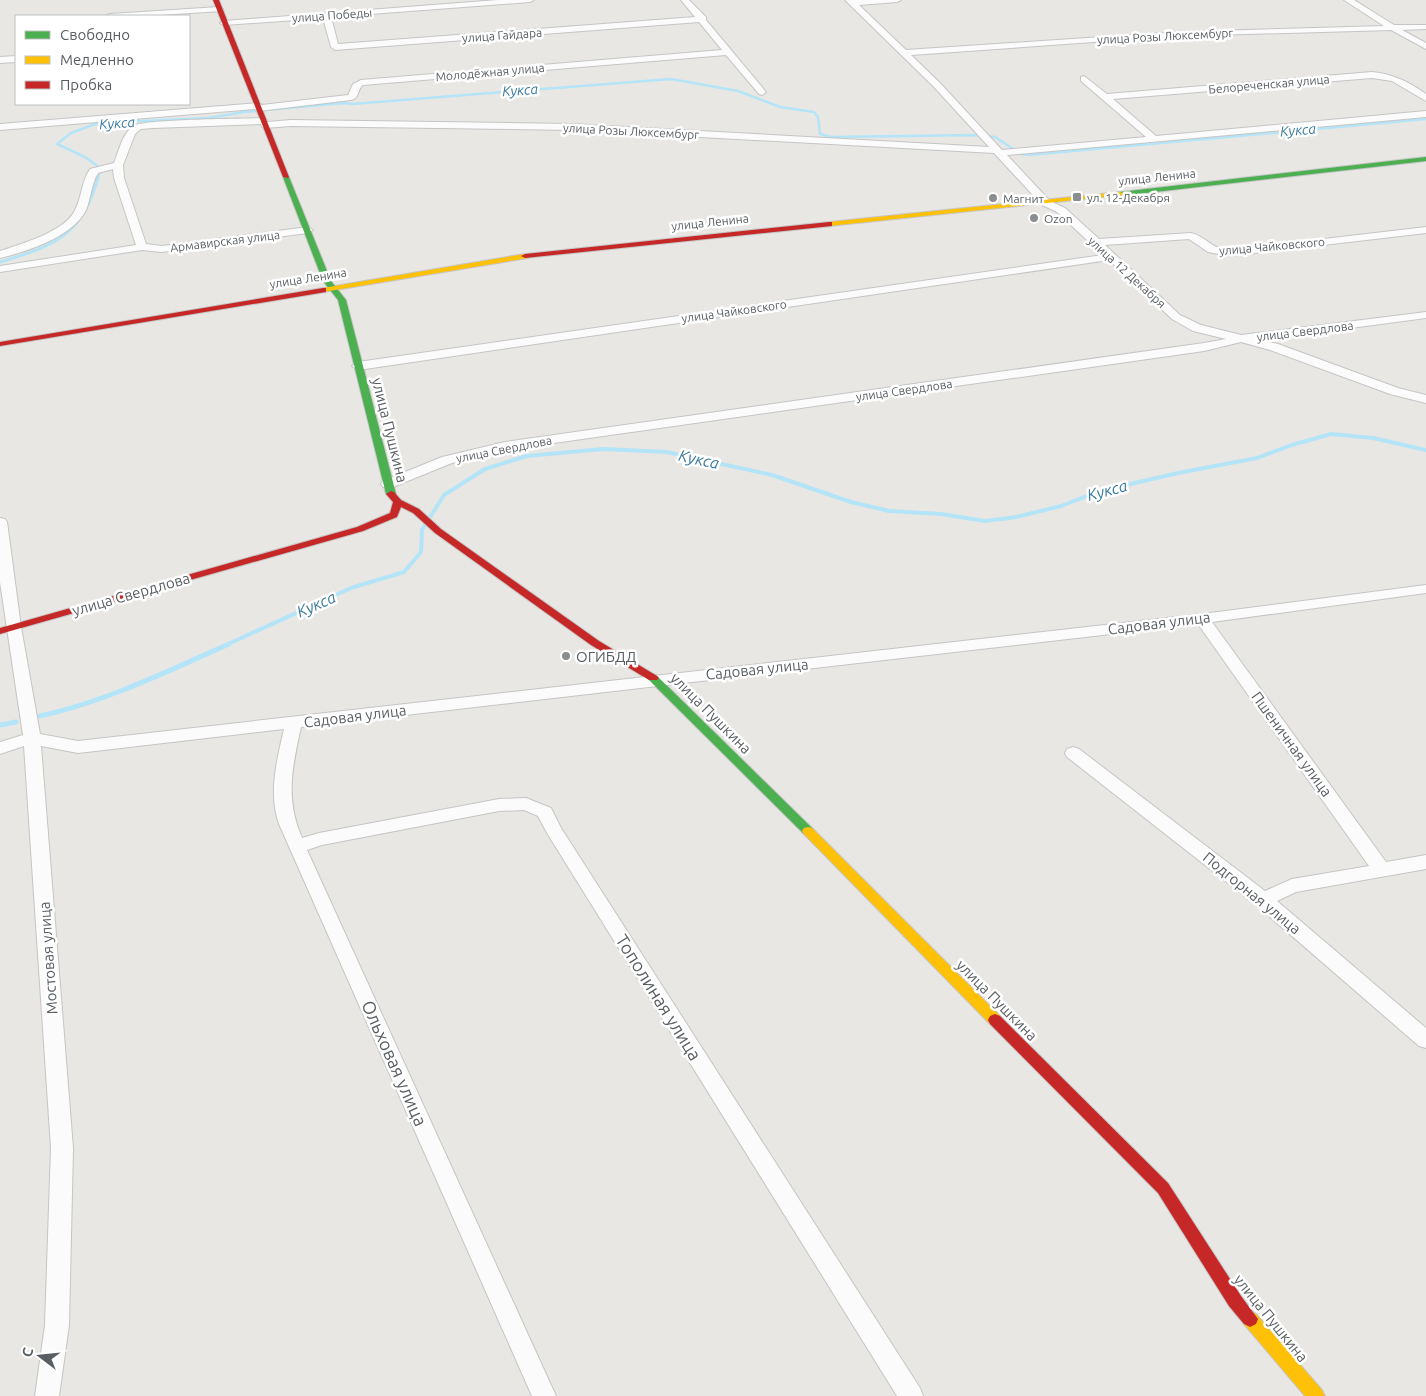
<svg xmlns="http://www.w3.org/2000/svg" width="1426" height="1396" viewBox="0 0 1426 1396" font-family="Ubuntu,sans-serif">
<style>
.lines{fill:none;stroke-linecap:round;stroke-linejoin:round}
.stream-far3{stroke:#b4e4f7;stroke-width:2.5}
.stream-far2{stroke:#b4e4f7;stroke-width:3}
.stream-far1{stroke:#b4e4f7;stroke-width:4}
.stream{stroke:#b4e4f7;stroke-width:5}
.street-casing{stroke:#c4c5c5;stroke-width:2}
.fast-casing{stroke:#c5c6c6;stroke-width:2}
.slow-casing{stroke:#c5c6c6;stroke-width:2}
.jam-casing{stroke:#c5c6c6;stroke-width:2}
.street{fill:#fcfbfb;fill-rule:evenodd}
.fast{fill:#4caf50;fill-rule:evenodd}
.slow{fill:#ffc107;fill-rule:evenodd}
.jam{fill:#c62828;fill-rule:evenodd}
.poi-dot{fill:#8b8e90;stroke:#fff;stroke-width:2}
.labels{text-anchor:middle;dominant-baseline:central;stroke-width:5;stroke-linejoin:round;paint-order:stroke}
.far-street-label{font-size:12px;fill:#595e62;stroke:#fff}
.far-poi-label{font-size:12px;fill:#595e62;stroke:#fff;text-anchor:start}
.far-water-label{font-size:14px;font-style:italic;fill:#38799e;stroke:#fff}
.street-label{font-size:15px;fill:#595e62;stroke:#fff}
.poi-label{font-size:15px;fill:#595e62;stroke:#fff;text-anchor:start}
.water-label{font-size:16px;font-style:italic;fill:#38799e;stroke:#fff}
.near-street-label{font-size:18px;fill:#595e62;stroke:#fff}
</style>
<rect width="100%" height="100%" fill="#e9e7e4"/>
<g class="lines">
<g class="stream-far3">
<path d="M1021,154L1029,155L1426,119"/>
<path d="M100,168L85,157L57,144L71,133L98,123L208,118L244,112L344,103L352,104L671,79L738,91L780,107L814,112L818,117L820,134L832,137L976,135L995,137L1015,150"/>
</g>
<path class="stream-far2" d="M0,262C60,244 83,234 100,171"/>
<path class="stream-far1" d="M226,645L351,588L404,572L421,552L422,530L444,495L485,469L527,456L603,449L667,452L772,475L851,502L889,511L941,514L985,521L1016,517L1061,506L1100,491L1178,473L1257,458L1292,445L1331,434L1373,438L1426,450"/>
<g class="stream">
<path d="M40,716C105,702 168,671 229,644"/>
<path d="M0,725L16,722"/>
</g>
<g class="street-casing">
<g id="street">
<path d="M498,0H534L530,2L331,17L338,44L695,17L681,0H689L706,17V20L766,92L762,95L759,94L726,55L363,85C357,89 360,98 351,100L259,111L255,109L0,130V124L258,103L262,105L348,95L353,84L361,80L722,50L699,22L335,50L331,47L323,18L224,25L220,23L224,21Z"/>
<path d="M845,0H901L897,2L859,5L906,50L1178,32L1384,26L1344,0H1354L1394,25H1426V29L1402,30L1426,43V49L1391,30L1178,36L911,55L940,83L1002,150L1146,137L1081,81V77L1084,76L1107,94L1372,72C1393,74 1409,82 1426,94V101L1392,81L1372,78L1113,99L1156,136L1426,111V117L1007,155L1050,201L1065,208L1099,239L1191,233C1207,237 1211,249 1229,250L1426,227V233L1229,256L1208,252L1189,239L1105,245L1180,315L1201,325L1241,335L1426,312V318L1260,340L1278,344L1398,388L1426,395V403L1390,394L1270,350L1241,342L1204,351L505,450L452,463L393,487H383L381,484L383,481L442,457L505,442L1204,343L1226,339L1193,331L1172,319L1109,260L358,370L352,366L358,362L1103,255L1090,245L1089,242L1057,212L1042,205L994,153L572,130L291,126L265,128L262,127L261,124L153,128L141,129L135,134L123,165L124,178L146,244L162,246L308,227L313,230L308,233L162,252L142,250L0,272V266L136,245L114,178L113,169L98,173C91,185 91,198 86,210C74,236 26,252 0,258V251C21,244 63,232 74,212C82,198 81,182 90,169L114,163C119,151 122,134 133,126C144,119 243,119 263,118L266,119L267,122L291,120L572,124L989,147L934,87Z"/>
<path d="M219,7L223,9L222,11L144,16H106L110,14Z"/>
<path d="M16,56V62L0,63V57Z"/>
<path d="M0,518L5,519L7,522L21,627L40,734L78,741L1202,614L1426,585V593L1212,622L1386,862L1426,855V869L1296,892L1277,901L1426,1028V1048L1419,1046L1256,905L1067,757L1065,753L1067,749L1073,747L1079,749L1265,891L1292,879L1369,866L1198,624L301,727C292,768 285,799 302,838L319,833L499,799L526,798L551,808L561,828L920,1388L923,1396H897L547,833L538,816L524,810L499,811L322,845L307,850L556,1396H532L279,824C268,793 277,760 284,729L78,753L41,746L73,1148L69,1325L59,1396H35L45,1325L51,1148L24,746L0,754V742L23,735L0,582Z"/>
</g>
</g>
<g class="fast-casing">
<g id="fast">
<path d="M1426,157V161L1120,196L1116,194L1120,192Z"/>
<path d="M284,176L289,177L331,281L346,300L396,494L394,496L391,497L386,494L338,300L323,281L283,177Z"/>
<path d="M653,674L657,676L812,828L814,831L812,834H804L649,680L647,678Z"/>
</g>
</g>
<g class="slow-casing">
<g id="slow">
<path d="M1120,192L1124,194L1122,195L829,226L825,224L829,222Z"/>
<path d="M525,254H528V258L323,292L319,290L323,288Z"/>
<path d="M808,827L812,828L1000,1016L1002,1020L1000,1024L995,1026L990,1024L804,834L802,831L804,828Z"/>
<path d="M1250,1311L1256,1314L1322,1390L1325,1396H1305L1244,1324L1242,1319L1244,1314Z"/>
</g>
</g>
<g class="jam-casing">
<g id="jam">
<path d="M213,0H219L289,177L288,178L283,177Z"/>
<path d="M829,222H832V226L525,258L521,256L525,254Z"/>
<path d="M323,288H326V292L0,346V342Z"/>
<path d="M391,491L394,492L401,500L419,509L441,529L599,641L657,676L659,678L657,680H649L591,645L435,533L413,513L401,507L397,517L363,531L0,634V628L357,527L390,513L393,502L386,494Z"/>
<path d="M995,1014L1000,1016L1168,1183L1241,1296L1258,1319L1256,1324L1250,1327L1244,1324L1229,1306L1158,1193L990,1024L988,1020L990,1016Z"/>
</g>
</g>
<use href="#street" class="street"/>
<use href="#fast" class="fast"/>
<use href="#slow" class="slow"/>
<use href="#jam" class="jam"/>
</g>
<g class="poi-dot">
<rect x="1072" y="192" width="10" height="10" rx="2.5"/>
<circle cx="993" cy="198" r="5"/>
<circle cx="1034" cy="218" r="5"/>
<circle cx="566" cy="656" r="5"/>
</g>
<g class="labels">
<g class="far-street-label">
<text transform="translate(332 15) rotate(-4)">улица Победы</text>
<text transform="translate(502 35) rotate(-4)">улица Гайдара</text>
<text transform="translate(1165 36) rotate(-3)">улица Розы Люксембург</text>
<text transform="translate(490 72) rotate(-5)">Молодёжная улица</text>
<text transform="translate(1269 84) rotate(-5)">Белореченская улица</text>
<text transform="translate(631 131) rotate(3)">улица Розы Люксембург</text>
<text transform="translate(1157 177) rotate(-6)">улица Ленина</text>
<text transform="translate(710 222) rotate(-6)">улица Ленина</text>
<text transform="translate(225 241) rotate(-7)">Армавирская улица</text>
<text transform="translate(1272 246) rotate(-5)">улица Чайковского</text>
<text transform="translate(1127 272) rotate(42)">улица 12 Декабря</text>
<text transform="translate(308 278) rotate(-9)">улица Ленина</text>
<text transform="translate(734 311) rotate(-8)">улица Чайковского</text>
<text transform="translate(1305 331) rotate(-7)">улица Свердлова</text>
<text transform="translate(904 390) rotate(-8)">улица Свердлова</text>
<text transform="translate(504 449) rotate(-11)">улица Свердлова</text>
</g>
<g class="far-poi-label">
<text x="1087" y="197">ул. 12-Декабря</text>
<text x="1003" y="198">Магнит</text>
<text x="1044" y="218">Ozon</text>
</g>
<g class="far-water-label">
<text transform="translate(520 90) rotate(-4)">Кукса</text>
<text transform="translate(117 123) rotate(-4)">Кукса</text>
<text transform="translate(1298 130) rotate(-5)">Кукса</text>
</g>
<g class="street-label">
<text transform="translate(390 430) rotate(76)">улица Пушкина</text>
<text transform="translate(131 594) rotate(-16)">улица Свердлова</text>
<text transform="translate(1159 623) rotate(-7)">Садовая улица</text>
<text transform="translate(757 669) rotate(-6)">Садовая улица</text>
<text transform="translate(711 713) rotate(45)">улица Пушкина</text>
<text transform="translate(355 716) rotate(-7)">Садовая улица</text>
<text transform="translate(1292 744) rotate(54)">Пшеничная улица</text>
<text transform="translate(1252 893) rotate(39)">Подгорная улица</text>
<text transform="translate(48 958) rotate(-94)">Мостовая улица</text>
<text transform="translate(997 1000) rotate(45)">улица Пушкина</text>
<text transform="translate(1271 1318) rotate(51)">улица Пушкина</text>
</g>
<g class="poi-label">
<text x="576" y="656">ОГИБДД</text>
</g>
<g class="water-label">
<text transform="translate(699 459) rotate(12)">Кукса</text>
<text transform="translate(1107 490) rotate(-15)">Кукса</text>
<text transform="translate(316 604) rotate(-24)">Кукса</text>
</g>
<g class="near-street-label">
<text transform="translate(659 997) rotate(58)">Тополиная улица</text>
<text transform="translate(395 1063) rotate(66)">Ольховая улица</text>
</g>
</g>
<rect x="15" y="15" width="175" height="90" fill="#ffffff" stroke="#bdbfc0"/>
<rect x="25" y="31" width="25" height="8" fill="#4caf50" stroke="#bdbfc0"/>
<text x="60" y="40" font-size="15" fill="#595e62">Свободно</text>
<rect x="25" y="56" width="25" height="8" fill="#ffc107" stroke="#bdbfc0"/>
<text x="60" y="65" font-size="15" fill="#595e62">Медленно</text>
<rect x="25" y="81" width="25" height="8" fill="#c62828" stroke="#bdbfc0"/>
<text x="60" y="90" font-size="15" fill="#595e62">Пробка</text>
<g transform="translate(40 1356) rotate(286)" stroke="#ffffff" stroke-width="4" paint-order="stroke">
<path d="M0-4L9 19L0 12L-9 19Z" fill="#595e62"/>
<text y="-8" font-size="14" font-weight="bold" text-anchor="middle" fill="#595e62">С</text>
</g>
</svg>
